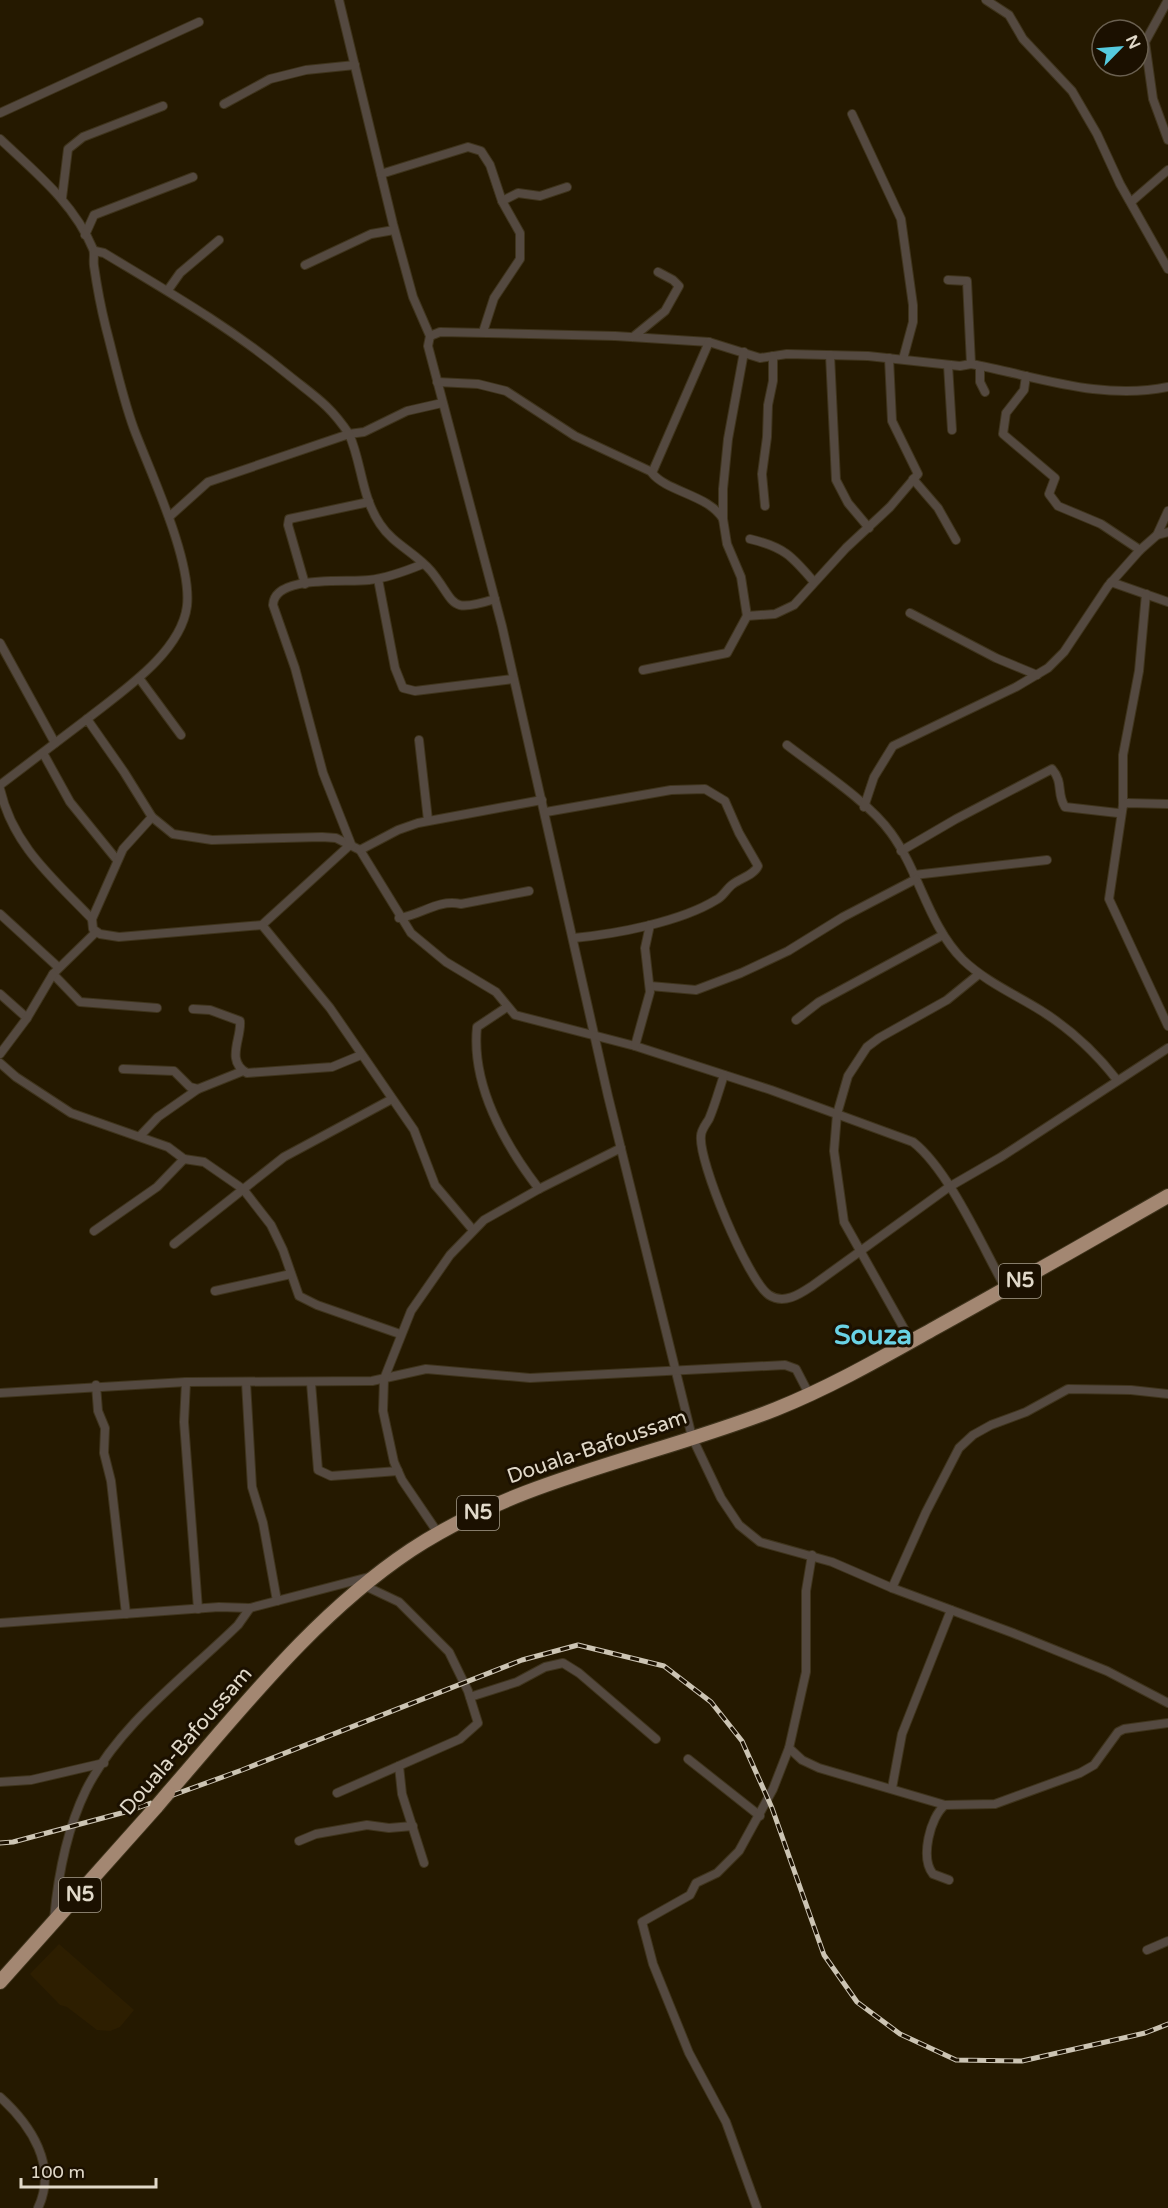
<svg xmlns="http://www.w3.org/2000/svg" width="1168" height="2208" viewBox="0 0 1168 2208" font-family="'Varela Round',sans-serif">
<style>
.built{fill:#2d1e00}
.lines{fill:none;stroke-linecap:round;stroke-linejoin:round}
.street-casing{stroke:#3f341c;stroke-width:10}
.highway-casing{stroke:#3f341c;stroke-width:16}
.street{stroke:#544940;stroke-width:8}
.highway{stroke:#a38772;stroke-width:14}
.rail-casing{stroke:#ccc4b3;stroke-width:5}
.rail{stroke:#1b1000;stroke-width:3;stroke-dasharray:9;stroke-linecap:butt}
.highway-bridge-casing{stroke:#3f341c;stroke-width:16;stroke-linecap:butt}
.highway-bridge{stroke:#a38772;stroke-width:14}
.labels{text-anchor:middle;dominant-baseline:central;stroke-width:6;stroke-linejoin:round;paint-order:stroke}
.shield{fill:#1b1000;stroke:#a69d8d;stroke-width:1.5}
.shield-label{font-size:20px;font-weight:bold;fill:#e1d9c9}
.street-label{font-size:21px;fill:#e1d9c9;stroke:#1b1000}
.district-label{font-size:27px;font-weight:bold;fill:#6ad2e5;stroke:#1b1000}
</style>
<rect width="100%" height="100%" fill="#251900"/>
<path class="built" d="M59,1944L134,2010L120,2027L110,2031L97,2030L67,2007L60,2005L30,1974Z"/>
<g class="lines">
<g class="street-casing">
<g id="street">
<path d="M339,0L393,224L413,297L430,336L428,346L502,626L608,1096L692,1437L721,1498L739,1525L760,1542L832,1562L892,1588L1013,1633L1107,1671L1168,1703"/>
<path d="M986,0L1009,15L1023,39L1072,91L1097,134L1120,184L1168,269"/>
<path d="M1168,0L1145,42L1153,99L1168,140"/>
<path d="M224,104L270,79L306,70L355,65"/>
<path d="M0,113L199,22"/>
<path d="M852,114L901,219L913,305V322L903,359"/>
<path d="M0,139C35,172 74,203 93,249C95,253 93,260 94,266C97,287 101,308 106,328C115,362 122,396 134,429C151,474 192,560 187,606C181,653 121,692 87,719"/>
<path d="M381,174L468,147L481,151L490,165L502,201L520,233V259L494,298L483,332"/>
<path d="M62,198L68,149L83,137L163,106"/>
<path d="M502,201L518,193L540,196L567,187"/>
<path d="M1131,202L1168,170"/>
<path d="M85,235L94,215L193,177"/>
<path d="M95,251L104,253C167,291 230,327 287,374C314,396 329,404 349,434L364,432L407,411L442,403"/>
<path d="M305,265L371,234L394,230"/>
<path d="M948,280L967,281L971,364"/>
<path d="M168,290L180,273L219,240"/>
<path d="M430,336L440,332L615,336L709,342L760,358L787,354L868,356L960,366L971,364C1036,376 1101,401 1168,387"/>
<path d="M633,337L665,311L679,286L673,280L658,272"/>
<path d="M709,342L652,473C667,492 709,495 723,519"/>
<path d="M744,352L728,439L723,489V519L727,544L741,577L747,616L775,614L794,605L846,548L890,507L918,474L892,421L889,358"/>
<path d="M830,355L836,480L848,503L869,528"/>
<path d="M948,365L952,430"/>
<path d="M980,366V382L985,392"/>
<path d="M1026,376L1024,390L1006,413L1003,434L1055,478L1049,494L1058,506L1101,524L1140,550"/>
<path d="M437,382L478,384L506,391L575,436L652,472"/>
<path d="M913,479L938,508L956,540"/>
<path d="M765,506L762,474L767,437L768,405L773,381V356"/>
<path d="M169,517L208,482L349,434C362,463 361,496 380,524C393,544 416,553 431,571C457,603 447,614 495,599"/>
<path d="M1157,535L1168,511"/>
<path d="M750,539C784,547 792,556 814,582"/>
<path d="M378,579L395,668L403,688L415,691L513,679"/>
<path d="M1111,582L1168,602"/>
<path d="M305,584L288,525L289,519L369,502"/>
<path d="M1146,594L1139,671L1123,755V805L1109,899L1168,1026"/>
<path d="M910,613L996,658L1037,675"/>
<path d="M0,643L55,743"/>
<path d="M643,670L727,653L747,616"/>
<path d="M139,678L181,735"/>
<path d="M419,740L428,820"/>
<path d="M787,745C818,769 869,802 891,833C920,873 928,925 963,960C985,981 1014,994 1040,1010C1069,1028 1096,1053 1117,1080"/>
<path d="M43,753L70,802L117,860"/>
<path d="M0,785L87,719L124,772L152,817L173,834L212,840L322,837L336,838L360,850L411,933L446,962L496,992L515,1015L635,1046L771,1090L913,1142C949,1170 983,1248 1006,1289"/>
<path d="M0,789C13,846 54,879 92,919"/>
<path d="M1123,805L1127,803L1168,804"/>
<path d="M864,807L874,777L893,746L1016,687L1048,668L1064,652L1108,586L1140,550L1157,535L1168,532"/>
<path d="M546,812L671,790L705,789L725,801L739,833L758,866C754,875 741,878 733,884C726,889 723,897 716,900C680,922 616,934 574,938"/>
<path d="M152,817L123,849L92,919L93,929L100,934L119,937L262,925L351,844L323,773L295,668L273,605C274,574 347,583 369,580C387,578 406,571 423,564"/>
<path d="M360,850L398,830L418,823L542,800"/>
<path d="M901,851L956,819L1052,769C1064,783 1056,793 1065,807L1118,813"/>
<path d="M914,875L1047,860"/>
<path d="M0,914L58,967"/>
<path d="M399,918C422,915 437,899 461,904L529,891"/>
<path d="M262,925L330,1008L414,1130L435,1185L473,1230"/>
<path d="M96,932L53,974L80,1002L157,1008"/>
<path d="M650,986L696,990L741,973L788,951L843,917L916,879"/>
<path d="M0,994L27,1018"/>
<path d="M507,1007L477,1027C471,1085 505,1145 539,1189"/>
<path d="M193,1009L210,1010L240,1021C242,1038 225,1061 247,1073L332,1067L361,1055"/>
<path d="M796,1020L819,1002L943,935"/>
<path d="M635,1046L650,992L645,948L650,925"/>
<path d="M0,1054L27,1018L53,974"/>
<path d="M0,1063L16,1077L71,1113L168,1147L184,1159L204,1162L243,1189L271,1225L283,1250L299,1296L317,1305L400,1334"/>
<path d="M123,1069L174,1071L190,1087L198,1089L243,1071"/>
<path d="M724,1075C719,1090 715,1105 709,1119C706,1124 701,1130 701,1136C698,1161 748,1281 769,1295C784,1305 800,1294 812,1286L949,1187L1001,1157L1168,1048"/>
<path d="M140,1136L158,1117L198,1089"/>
<path d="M94,1231L157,1187L184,1159"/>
<path d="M174,1244L284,1157L392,1099"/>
<path d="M215,1291L291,1274"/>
<path d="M911,1341L844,1222L834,1151L837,1114L848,1076L867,1047L879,1038L947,1000L979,974"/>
<path d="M186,1382L184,1422L198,1609"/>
<path d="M246,1382L252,1487L263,1523L277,1601"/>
<path d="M311,1383L318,1470L331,1476L398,1471"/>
<path d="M96,1385L98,1411L105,1428L104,1453L111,1481L126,1614"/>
<path d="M0,1393L186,1382L372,1381L426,1369L530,1378L785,1365L796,1369L809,1394"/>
<path d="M438,1533L402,1480L394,1462L383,1411L384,1379L411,1311L450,1255L484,1220L539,1189L621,1148"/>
<path d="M812,1555L806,1591V1672L789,1748L802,1760L819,1768L945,1805"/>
<path d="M892,1588L926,1512L959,1448L973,1435L991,1425L1026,1412L1068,1389L1131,1390L1168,1394"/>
<path d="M0,1623L219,1607L250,1608L369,1577"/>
<path d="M470,1697L517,1682L545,1667L563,1663L579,1673L656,1739"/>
<path d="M688,1759L760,1816"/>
<path d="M399,1766L402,1794L424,1863"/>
<path d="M0,1782L31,1780L104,1763"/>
<path d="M892,1788L902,1734L951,1610"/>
<path d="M337,1793L460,1739L478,1723L468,1691L449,1652L399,1602L363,1585"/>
<path d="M299,1841L316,1834L367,1825L389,1828L413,1826"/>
<path d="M949,1880L933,1874C920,1858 930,1817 945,1805L995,1804L1080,1773L1094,1765L1118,1732L1124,1729L1168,1723"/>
<path d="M54,1919C58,1875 66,1831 86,1790C119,1724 186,1676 238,1625L250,1608"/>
<path d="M1147,1950L1168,1941"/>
<path d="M0,2097C31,2125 58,2166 38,2208"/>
<path d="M757,2208L726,2122L689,2053L653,1964L642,1922L690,1895L696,1883L717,1873L739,1851L773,1789L789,1748"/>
</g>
</g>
<g class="highway-casing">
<g id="highway">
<path d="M168,1793C243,1707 315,1614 411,1550C522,1477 655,1457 776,1409C831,1387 883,1357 935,1328C1013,1285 1091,1240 1168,1196"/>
<path d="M0,1982L157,1806"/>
</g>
</g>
<use href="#street" class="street"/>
<use href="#highway" class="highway"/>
<g class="rail-casing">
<path id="rail" d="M0,1843L13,1842L129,1811L242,1770L522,1660L578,1645L664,1666L711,1702L742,1741L772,1808L824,1955L857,2002L900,2034L956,2060L1022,2061L1145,2033L1168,2024"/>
</g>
<use href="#rail" class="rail"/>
<g class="highway-bridge-casing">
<path id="highway-bridge" d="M157,1806L168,1793"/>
</g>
<use href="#highway-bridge" class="highway-bridge"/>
</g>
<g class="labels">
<g class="shield">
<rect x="999" y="1264" width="42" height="34" rx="4.5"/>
<rect x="457" y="1496" width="42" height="34" rx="4.5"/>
<rect x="59" y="1878" width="42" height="34" rx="4.5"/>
</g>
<g class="shield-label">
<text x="1020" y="1281">N5</text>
<text x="478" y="1513">N5</text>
<text x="80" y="1895">N5</text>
</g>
<g class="street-label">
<text transform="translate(597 1447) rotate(-19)">Douala-Bafoussam</text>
<text transform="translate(186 1741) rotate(-49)">Douala-Bafoussam</text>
</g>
<g class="district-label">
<text x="873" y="1335">Souza</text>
</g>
</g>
<g transform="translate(1120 48) rotate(65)"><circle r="28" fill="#1b1000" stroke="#6a6050" stroke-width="1.5"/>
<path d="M0-4.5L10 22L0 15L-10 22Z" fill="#55cade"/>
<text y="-9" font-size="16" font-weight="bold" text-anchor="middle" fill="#e1d9c9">N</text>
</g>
<path d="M21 2178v9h135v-9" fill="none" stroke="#e1d9c9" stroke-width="3"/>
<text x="30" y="2178" font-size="18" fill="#e1d9c9" stroke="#1b1000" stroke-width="4.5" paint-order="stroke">100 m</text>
</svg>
